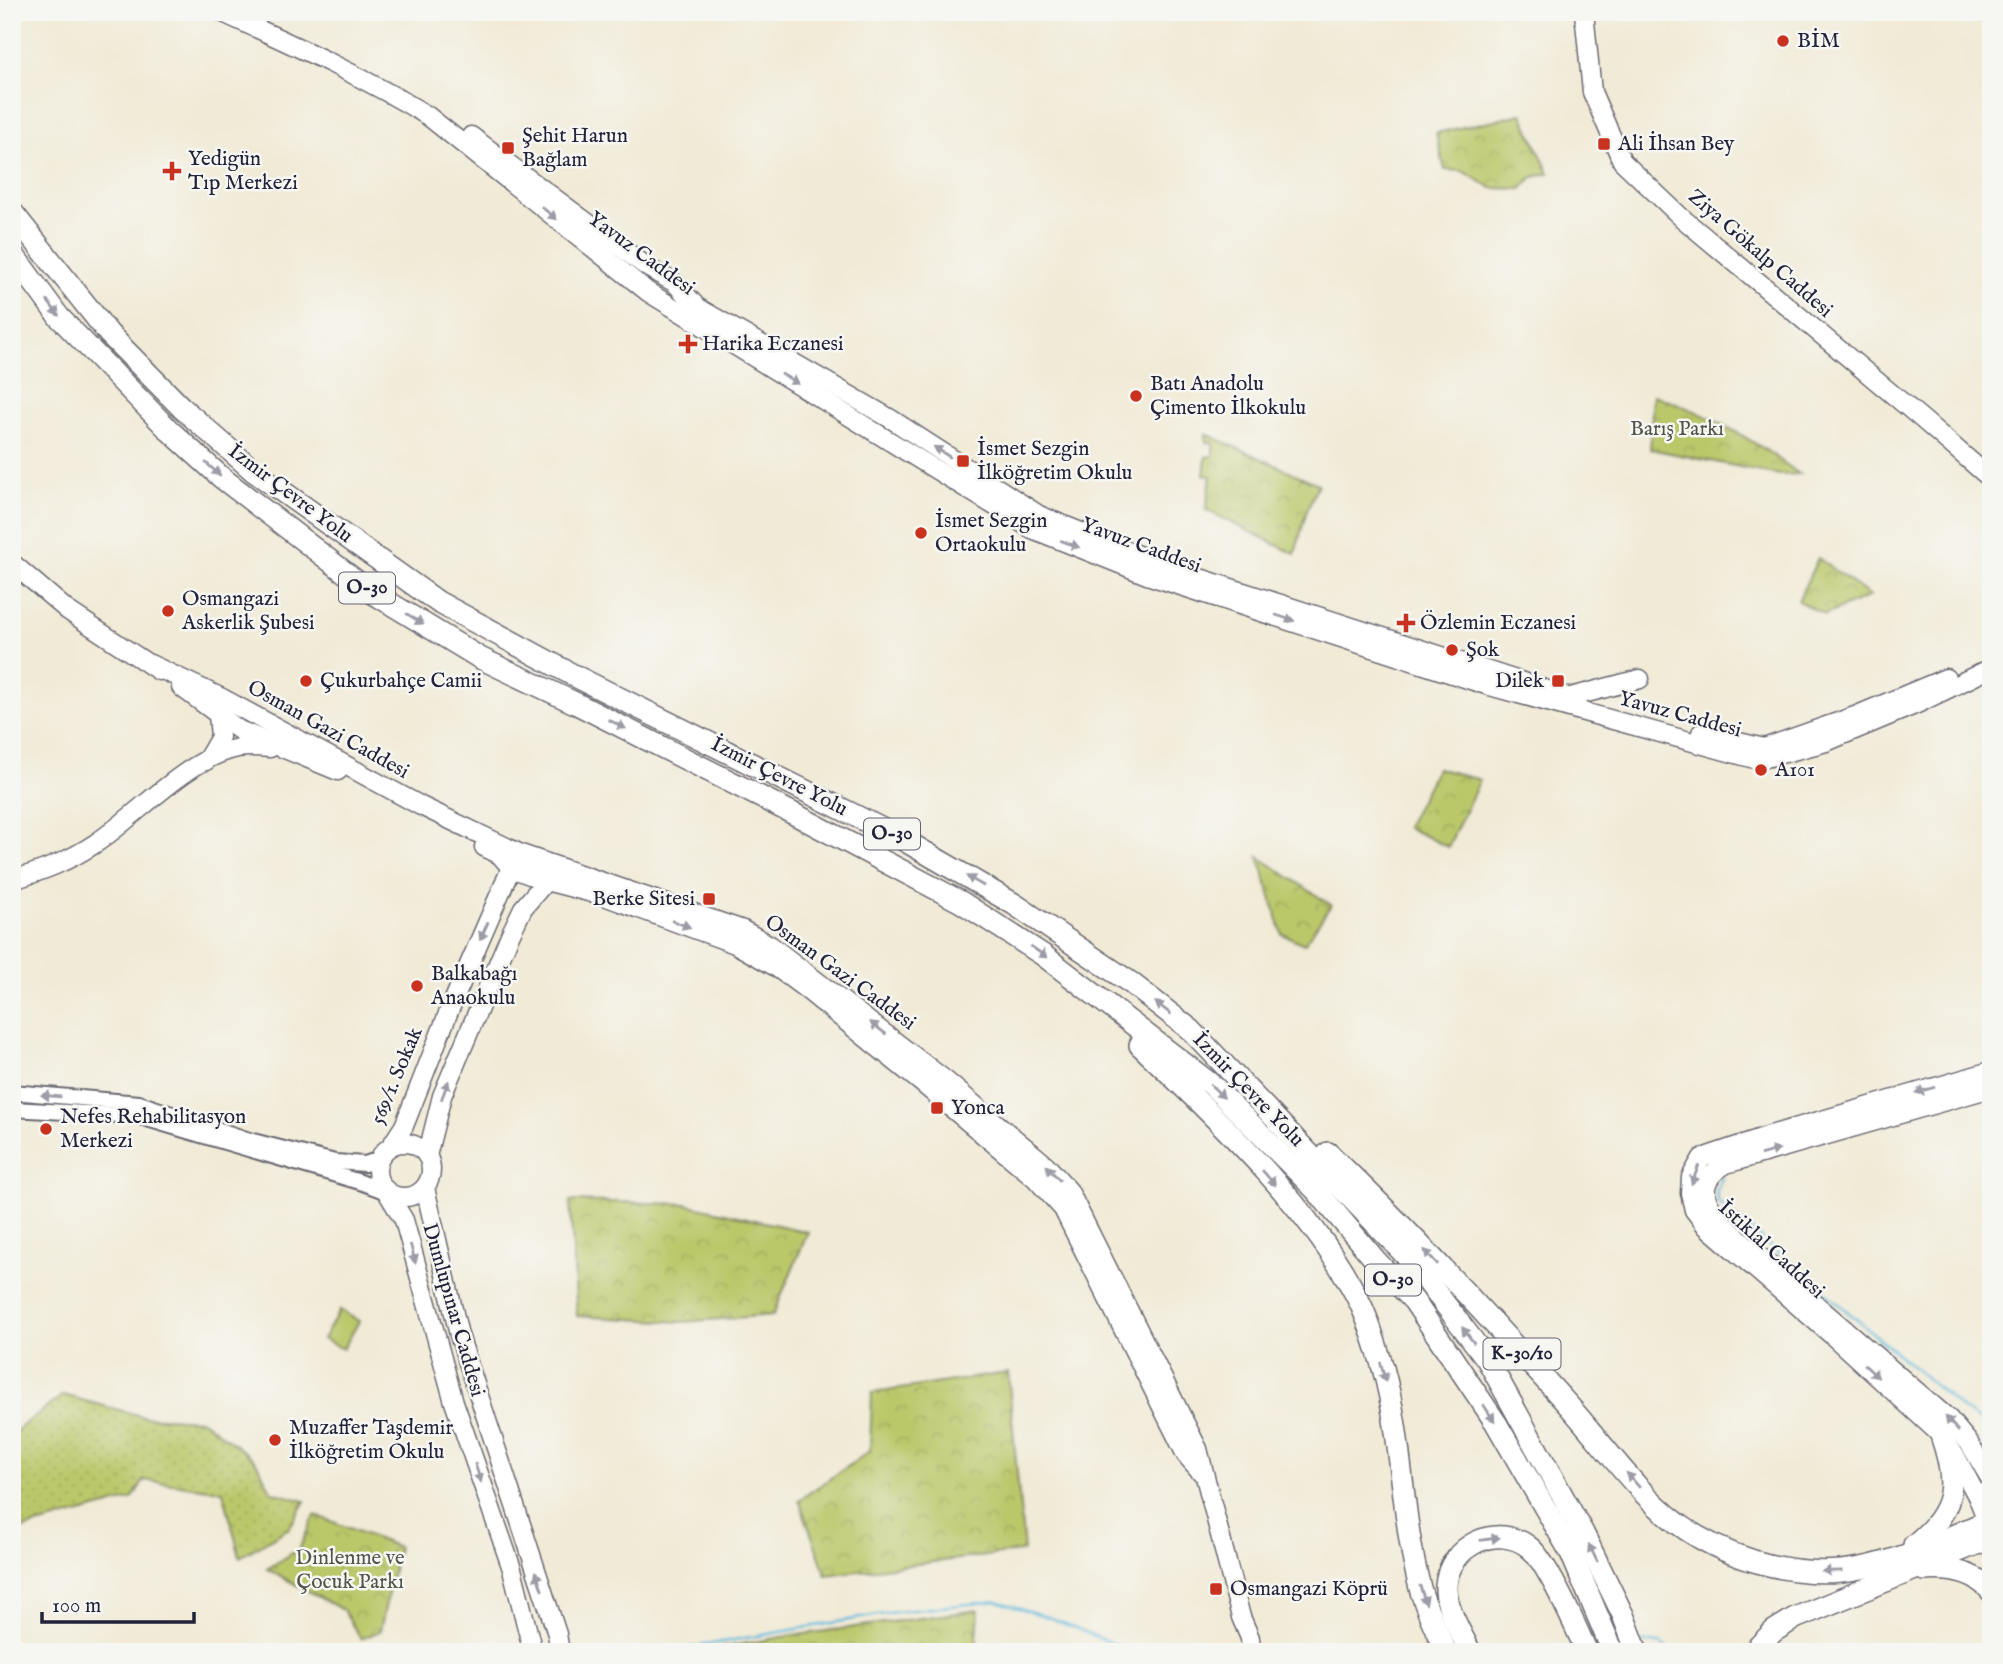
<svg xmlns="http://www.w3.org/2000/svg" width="2003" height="1664" viewBox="0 0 2003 1664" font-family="'IM FELL English',serif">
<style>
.grass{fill:url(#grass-dots);stroke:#6e7552;stroke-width:2}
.park{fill:url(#park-crowns);stroke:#6e7552;stroke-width:2}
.pitch{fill:#bbc86a;stroke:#6e7552;stroke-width:2}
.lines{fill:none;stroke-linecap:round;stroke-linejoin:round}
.stream{stroke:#5fb8dc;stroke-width:2.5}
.minor-casing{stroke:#6a6871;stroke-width:18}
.major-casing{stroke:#6a6871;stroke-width:21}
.highway-casing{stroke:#6a6871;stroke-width:24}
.minor{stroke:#fff;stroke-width:14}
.major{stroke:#fff;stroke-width:18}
.highway{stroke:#fff;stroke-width:21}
.oneway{fill:#9c9ca7}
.poi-dot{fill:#c8321e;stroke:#f6f6f2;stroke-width:2.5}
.labels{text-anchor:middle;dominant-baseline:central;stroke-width:5;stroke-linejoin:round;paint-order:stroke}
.shield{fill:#f6f6f2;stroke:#626272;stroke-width:2}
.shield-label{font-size:19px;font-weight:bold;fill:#22223b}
.poi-label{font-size:21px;fill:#22223b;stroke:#f6f6f2;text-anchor:start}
.street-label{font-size:21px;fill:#22223b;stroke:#f6f6f2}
.park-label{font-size:21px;fill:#505449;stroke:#f6f6f2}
</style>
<defs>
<pattern id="grass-dots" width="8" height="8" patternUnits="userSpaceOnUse" patternTransform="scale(1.75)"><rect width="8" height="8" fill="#bbc86a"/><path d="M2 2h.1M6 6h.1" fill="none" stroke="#a0ac5d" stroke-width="1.8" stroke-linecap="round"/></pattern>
<pattern id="park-crowns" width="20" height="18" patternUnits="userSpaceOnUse" patternTransform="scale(1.75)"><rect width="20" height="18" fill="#bbc86a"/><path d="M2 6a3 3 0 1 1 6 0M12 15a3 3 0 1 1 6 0" fill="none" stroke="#a0ac5d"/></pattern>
</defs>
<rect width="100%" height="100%" fill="#f6f6f2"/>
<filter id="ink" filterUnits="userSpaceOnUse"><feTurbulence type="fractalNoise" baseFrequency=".0143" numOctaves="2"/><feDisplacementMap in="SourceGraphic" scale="14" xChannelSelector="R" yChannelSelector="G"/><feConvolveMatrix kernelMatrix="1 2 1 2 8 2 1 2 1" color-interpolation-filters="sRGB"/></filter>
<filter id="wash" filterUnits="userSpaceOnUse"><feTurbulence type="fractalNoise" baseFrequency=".00686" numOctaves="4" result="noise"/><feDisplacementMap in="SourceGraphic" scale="28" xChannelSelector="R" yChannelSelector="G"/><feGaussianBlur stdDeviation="1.57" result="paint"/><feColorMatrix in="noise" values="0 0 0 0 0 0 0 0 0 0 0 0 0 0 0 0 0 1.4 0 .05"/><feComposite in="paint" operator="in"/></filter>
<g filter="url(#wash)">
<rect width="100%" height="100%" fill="#f1ead6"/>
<path class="grass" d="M63,1395L145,1417L202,1420L255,1460L272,1492L305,1501L289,1528L240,1557L223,1491L144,1480L132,1499L12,1532V1434Z"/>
<g class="park">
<path d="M1522,114L1549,173L1533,177L1521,189L1492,188L1462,171L1445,170L1436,133Z"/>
<path d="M1653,395C1705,412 1756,441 1799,474L1780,475L1650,449Z"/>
<path d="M1206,434L1318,484L1306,513L1295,554L1206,510L1211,476L1204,475L1206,457L1213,456V443L1206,442Z"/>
<path d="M1818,558L1870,596L1825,615L1798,601Z"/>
<path d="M1437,768L1480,780L1448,847L1406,827Z"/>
<path d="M1259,857L1331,905L1304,944L1282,934Z"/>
<path d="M570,1201L685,1204L808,1232L773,1315L681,1322L577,1316Z"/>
<path d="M1008,1373L1024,1551L826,1575L799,1500L870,1451L872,1393Z"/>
<path d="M315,1515L398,1547L380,1631L361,1639L343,1610L267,1569L299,1549Z"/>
<path d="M979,1610L976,1652H700L782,1637Z"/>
</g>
<path class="pitch" d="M340,1310L359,1321L343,1349L323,1339Z"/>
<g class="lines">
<g class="stream">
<path d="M1722,1178L1716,1192L1718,1202L1965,1411L1991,1428"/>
<path d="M1641,1643H1661L1673,1652"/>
<path d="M665,1652L895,1612L997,1601L1048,1617L1134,1652"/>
</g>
</g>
</g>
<g filter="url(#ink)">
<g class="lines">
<g class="minor-casing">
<g id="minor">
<path d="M12,1092L139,1103L249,1140L335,1162L365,1164L379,1159"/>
<path d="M12,1109L137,1116L360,1182L387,1192"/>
</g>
</g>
<g class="major-casing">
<g id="major">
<path d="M221,12C291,44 363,76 428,116L648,292L1032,529L1147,575L1486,685L1758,760L1826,742L1917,704L1991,668"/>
<path d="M1584,12L1592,92L1622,161L1682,218L1922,419L1991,479"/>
<path d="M471,136L647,267L675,283L697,307L891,419L1039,515L1175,570L1563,695"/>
<path d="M12,563L67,610L159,671"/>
<path d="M150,664L222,698L421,806L521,854L743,930L770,945L945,1080L1046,1165L1069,1191L1198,1449L1241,1617L1250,1638L1251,1652"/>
<path d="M181,687L239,730L338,771"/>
<path d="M1571,697L1640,679"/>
<path d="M1701,733L1764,748L1855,716L1946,678"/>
<path d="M206,761L220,737L218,714"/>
<path d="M484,847L500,855L511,868L546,881L604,896L735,944L776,967L807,990L923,1084L1035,1178L1063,1209L1186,1455L1202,1473"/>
<path d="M12,880C43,871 69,861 96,843C138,815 187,758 238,748C248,746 260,747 270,748"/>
<path d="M1991,1071L1767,1136L1702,1158L1691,1177L1690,1193L1694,1210L1707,1227L1834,1337L1941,1435L1956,1457L1978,1498L1991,1530"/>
<path d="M1991,1088L1726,1164C1683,1189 1718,1219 1742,1241L1949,1419L1969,1443L1991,1480"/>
<circle cx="404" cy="1170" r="27"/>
<path d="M391,1146L404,1126L449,1011L511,868L517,859"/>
<path d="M427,1156L442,1096L510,935L523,908L546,881L550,873"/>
<path d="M425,1188L459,1335L557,1634L560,1652"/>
<path d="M387,1192L404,1220L454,1402L512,1569L533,1652"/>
</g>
</g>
<g class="highway-casing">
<g id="highway">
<path d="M12,212L109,334L182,408L255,472L438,602L575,676L902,839L1014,904L1131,983L1191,1030L1415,1265L1487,1359L1583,1533L1623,1615L1637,1652"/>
<path d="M12,253L59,317L170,431L222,478L368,590L480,658L577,704L800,817L961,902L1043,955L1212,1085L1316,1190L1377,1262L1414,1301L1496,1423L1571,1553L1613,1652"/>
<path d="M1140,1045C1215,1117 1314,1209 1360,1303C1370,1323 1376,1346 1383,1368C1403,1440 1401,1516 1420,1588C1426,1610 1437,1631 1446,1652"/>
<path d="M1328,1153C1412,1233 1491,1320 1569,1406C1604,1445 1635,1491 1677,1523C1721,1556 1785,1576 1841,1571C1894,1566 1942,1539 1991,1520"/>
<path d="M1914,1545C1956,1511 1958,1484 1941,1435"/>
<path d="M1924,1570C1949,1568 1974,1571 1991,1591"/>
<path d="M1470,1652C1461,1632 1445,1608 1446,1586C1448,1546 1498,1521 1530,1548C1548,1563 1576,1628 1587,1652"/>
<path d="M1753,1652L1774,1631L1795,1618L1991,1538"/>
</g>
</g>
<use href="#minor" class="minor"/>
<use href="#major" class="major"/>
<use href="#highway" class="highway"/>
</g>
<defs><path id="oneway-solid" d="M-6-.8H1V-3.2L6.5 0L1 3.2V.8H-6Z" transform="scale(1.75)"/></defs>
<g class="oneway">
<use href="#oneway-solid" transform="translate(549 213) rotate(39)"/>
<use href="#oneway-solid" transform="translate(53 308) rotate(53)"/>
<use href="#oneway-solid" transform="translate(790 379) rotate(31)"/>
<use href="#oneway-solid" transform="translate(942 452) rotate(-147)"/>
<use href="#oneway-solid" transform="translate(213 469) rotate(42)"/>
<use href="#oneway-solid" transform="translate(1070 544) rotate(21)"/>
<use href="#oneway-solid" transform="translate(1285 618) rotate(18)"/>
<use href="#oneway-solid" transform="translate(415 619) rotate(32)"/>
<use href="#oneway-solid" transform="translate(617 724) rotate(27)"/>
<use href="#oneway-solid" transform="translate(975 881) rotate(-150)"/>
<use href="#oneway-solid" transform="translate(681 924) rotate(20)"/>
<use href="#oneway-solid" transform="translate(484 931) rotate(114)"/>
<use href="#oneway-solid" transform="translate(1039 952) rotate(35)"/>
<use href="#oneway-solid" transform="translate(1163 1008) rotate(-142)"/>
<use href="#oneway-solid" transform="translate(878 1028) rotate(-142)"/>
<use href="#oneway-solid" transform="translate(445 1090) rotate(-69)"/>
<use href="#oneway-solid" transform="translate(1925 1090) rotate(164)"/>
<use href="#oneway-solid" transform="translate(1217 1091) rotate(44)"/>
<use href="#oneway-solid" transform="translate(51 1096) rotate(-175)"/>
<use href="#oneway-solid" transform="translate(1770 1152) rotate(-16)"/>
<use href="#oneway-solid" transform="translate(1053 1173) rotate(-132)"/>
<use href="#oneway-solid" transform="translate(1695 1175) rotate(111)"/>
<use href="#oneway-solid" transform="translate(1269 1178) rotate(49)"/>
<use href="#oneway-solid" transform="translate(413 1254) rotate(75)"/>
<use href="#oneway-solid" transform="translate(1431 1257) rotate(-133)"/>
<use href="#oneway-solid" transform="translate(1468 1335) rotate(-127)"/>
<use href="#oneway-solid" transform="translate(1871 1371) rotate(43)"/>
<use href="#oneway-solid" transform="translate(1383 1372) rotate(75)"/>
<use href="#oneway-solid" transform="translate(1489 1413) rotate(56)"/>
<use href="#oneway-solid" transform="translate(1952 1424) rotate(-131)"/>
<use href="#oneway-solid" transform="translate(478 1473) rotate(72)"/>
<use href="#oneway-solid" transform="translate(1633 1480) rotate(-131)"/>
<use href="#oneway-solid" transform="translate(1490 1539) rotate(-8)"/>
<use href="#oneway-solid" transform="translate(1593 1553) rotate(-116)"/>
<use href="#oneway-solid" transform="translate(1832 1571) rotate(179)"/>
<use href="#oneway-solid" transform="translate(539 1581) rotate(-109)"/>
<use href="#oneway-solid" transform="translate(1423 1595) rotate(71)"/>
</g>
</g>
<g class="poi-dot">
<circle cx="1783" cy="41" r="7"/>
<rect x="1597" y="137" width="14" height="14" rx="3.5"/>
<rect x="501" y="141" width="14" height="14" rx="3.5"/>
<path d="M168.5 160.5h7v7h7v7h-7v7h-7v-7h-7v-7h7z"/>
<path d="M684.5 333.5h7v7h7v7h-7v7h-7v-7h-7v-7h7z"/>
<circle cx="1136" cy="396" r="7"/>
<rect x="956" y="454" width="14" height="14" rx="3.5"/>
<circle cx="921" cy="533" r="7"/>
<circle cx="168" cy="611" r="7"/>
<path d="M1402.5 612.5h7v7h7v7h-7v7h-7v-7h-7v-7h7z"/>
<circle cx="1452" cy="650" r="7"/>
<circle cx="306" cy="681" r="7"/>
<rect x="1551" y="674" width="14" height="14" rx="3.5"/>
<circle cx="1761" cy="770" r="7"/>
<rect x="702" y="892" width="14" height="14" rx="3.5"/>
<circle cx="417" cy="986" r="7"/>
<rect x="930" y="1101" width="14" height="14" rx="3.5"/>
<circle cx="46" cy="1129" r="7"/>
<circle cx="275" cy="1440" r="7"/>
<rect x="1209" y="1582" width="14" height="14" rx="3.5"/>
</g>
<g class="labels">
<g class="shield">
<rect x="339" y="572.5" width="56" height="31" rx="5"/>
<rect x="864" y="818.5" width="56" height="31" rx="5"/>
<rect x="1365" y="1264.5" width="56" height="31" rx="5"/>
<rect x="1483.5" y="1338.5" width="77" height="31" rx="5"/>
</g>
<g class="shield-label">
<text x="367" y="588">O-30</text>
<text x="892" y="834">O-30</text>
<text x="1393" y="1280">O-30</text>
<text x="1522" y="1354">K-30/10</text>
</g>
<g class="poi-label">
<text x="1797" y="41">BİM</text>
<text x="522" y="136">Şehit Harun<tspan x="522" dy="24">Bağlam</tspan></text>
<text x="1618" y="144">Ali İhsan Bey</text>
<text x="188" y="159">Yedigün<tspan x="188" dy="24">Tıp Merkezi</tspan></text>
<text x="702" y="344">Harika Eczanesi</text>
<text x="1150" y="384">Batı Anadolu<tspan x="1150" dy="24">Çimento İlkokulu</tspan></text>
<text x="977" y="449">İsmet Sezgin<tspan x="977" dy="24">İlköğretim Okulu</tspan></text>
<text x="935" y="521">İsmet Sezgin<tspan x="935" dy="24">Ortaokulu</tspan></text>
<text x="182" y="599">Osmangazi<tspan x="182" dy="24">Askerlik Şubesi</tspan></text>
<text x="1420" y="623">Özlemin Eczanesi</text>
<text x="1466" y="650">Şok</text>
<text x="320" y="681">Çukurbahçe Camii</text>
<text x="1544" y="681" text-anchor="end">Dilek</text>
<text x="1775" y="770">A101</text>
<text x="695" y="899" text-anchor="end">Berke Sitesi</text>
<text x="431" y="974">Balkabağı<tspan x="431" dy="24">Anaokulu</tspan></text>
<text x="951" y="1108">Yonca</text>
<text x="60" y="1117">Nefes Rehabilitasyon<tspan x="60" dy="24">Merkezi</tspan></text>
<text x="289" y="1428">Muzaffer Taşdemir<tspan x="289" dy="24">İlköğretim Okulu</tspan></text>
<text x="1230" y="1589">Osmangazi Köprü</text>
</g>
<g class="street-label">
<text transform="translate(641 254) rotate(36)">Yavuz Caddesi</text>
<text transform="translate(1760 254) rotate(41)">Ziya Gökalp Caddesi</text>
<text transform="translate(290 494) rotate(37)">İzmir Çevre Yolu</text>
<text transform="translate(1141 546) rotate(20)">Yavuz Caddesi</text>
<text transform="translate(1680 715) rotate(15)">Yavuz Caddesi</text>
<text transform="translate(328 730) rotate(29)">Osman Gazi Caddesi</text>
<text transform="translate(779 777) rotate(27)">İzmir Çevre Yolu</text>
<text transform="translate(840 973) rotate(36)">Osman Gazi Caddesi</text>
<text transform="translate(397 1076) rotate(-67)">569/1. Sokak</text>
<text transform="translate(1248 1090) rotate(46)">İzmir Çevre Yolu</text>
<text transform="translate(1771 1250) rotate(42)">İstiklal Caddesi</text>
<text transform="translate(453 1310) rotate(74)">Dumlupınar Caddesi</text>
</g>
<g class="park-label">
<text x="1677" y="429">Barış Parkı</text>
<text x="350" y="1558">Dinlenme ve<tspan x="350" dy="24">Çocuk Parkı</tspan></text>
</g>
</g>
<rect width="2003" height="1664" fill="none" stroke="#f6f6f2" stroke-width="42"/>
<path d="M42 1612v10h152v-10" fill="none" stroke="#22223b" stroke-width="3.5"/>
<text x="52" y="1612" font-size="21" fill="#22223b" stroke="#f6f6f2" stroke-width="5" paint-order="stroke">100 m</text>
</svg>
